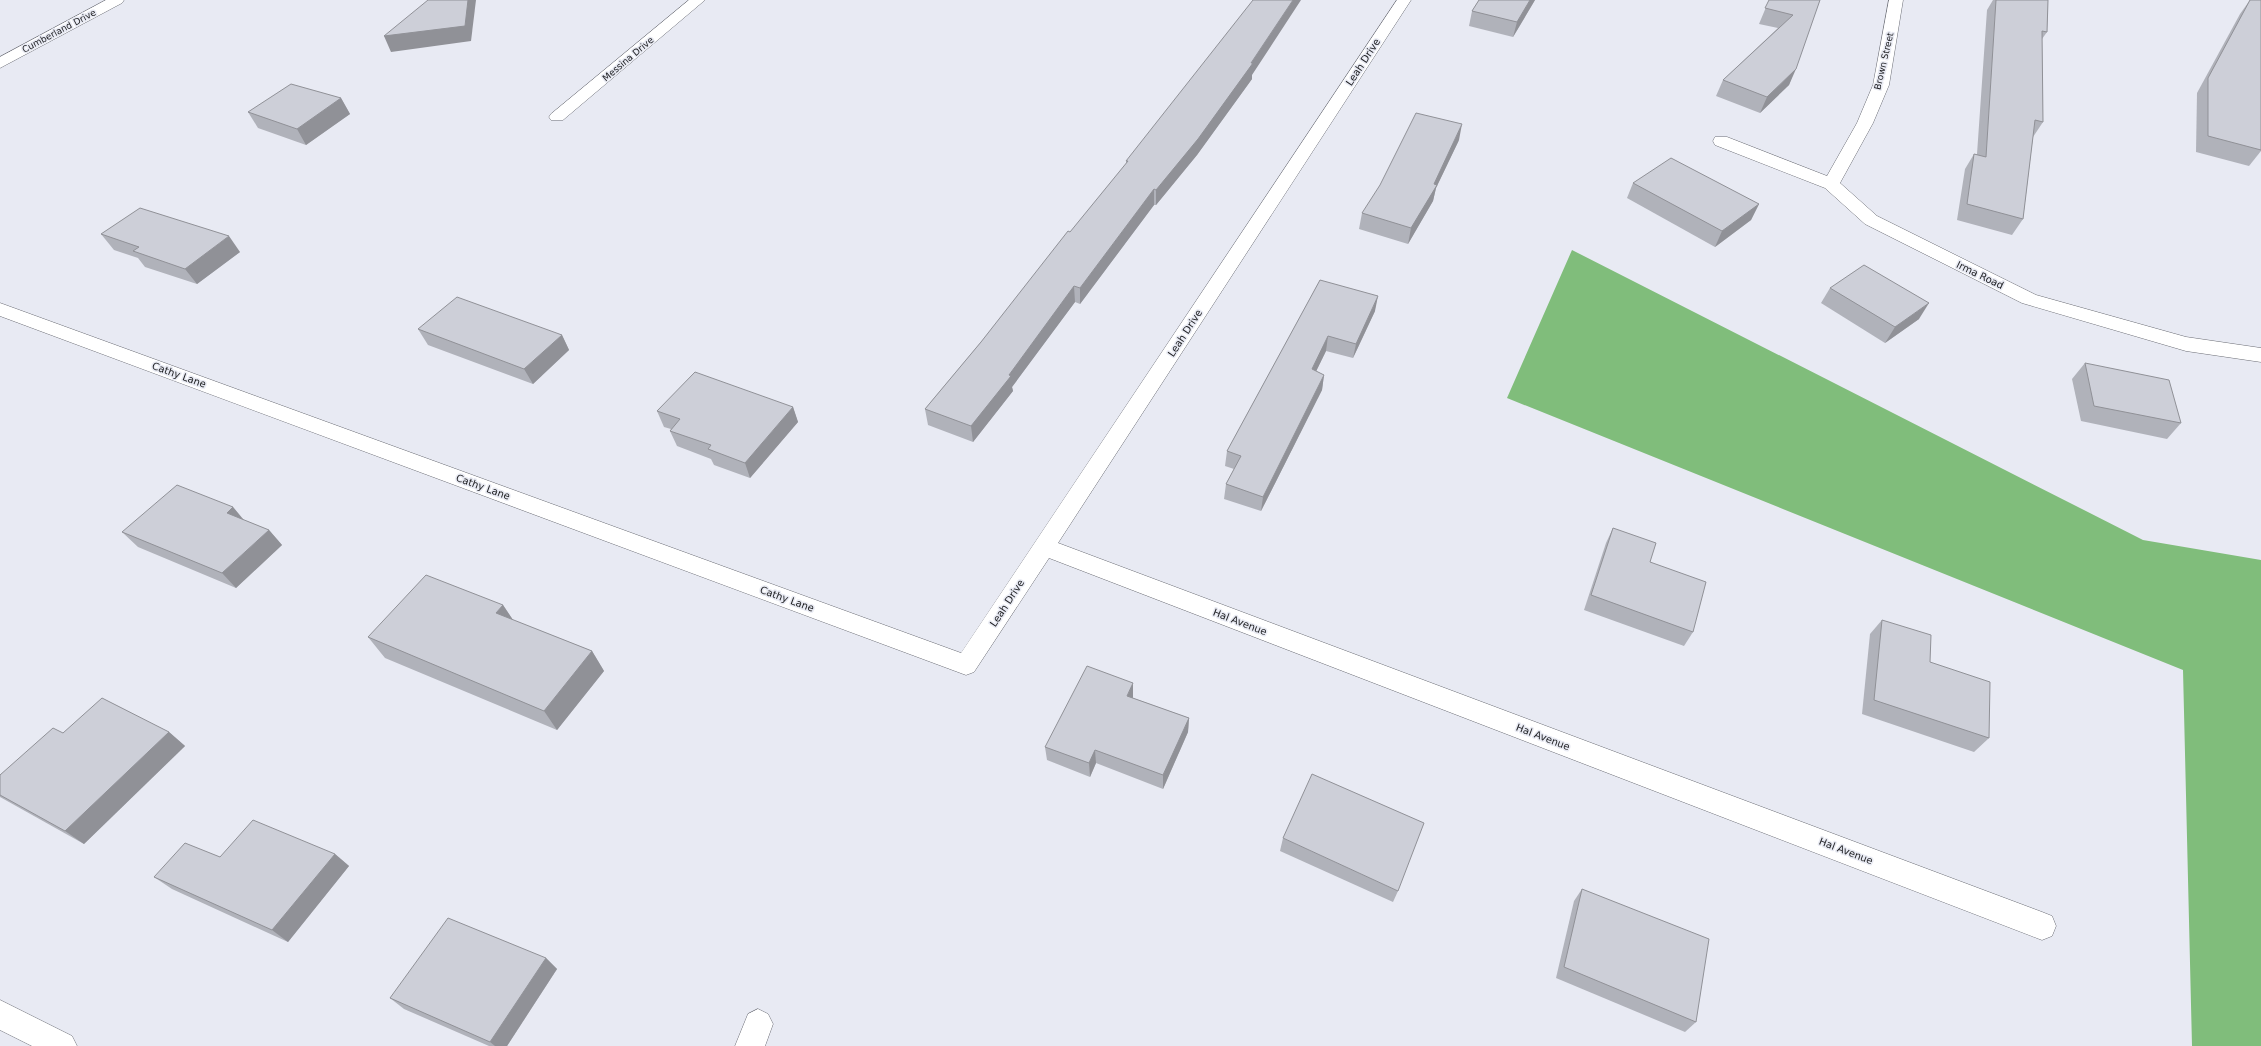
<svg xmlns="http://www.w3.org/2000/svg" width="2261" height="1046" viewBox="0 0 2261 1046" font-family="'DejaVu Sans',sans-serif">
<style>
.forest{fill:#80bd7b}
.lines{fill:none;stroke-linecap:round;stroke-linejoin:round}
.street-casing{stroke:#6b6d75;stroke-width:1}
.street{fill:#fff;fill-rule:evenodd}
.wall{fill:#b0b2ba}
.shaded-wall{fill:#909197}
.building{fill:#cdcfd8;stroke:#909197}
.labels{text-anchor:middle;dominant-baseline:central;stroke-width:3;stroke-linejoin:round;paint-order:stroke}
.far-street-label{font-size:9px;fill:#1b1c1f;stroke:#e8eaf3}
.street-label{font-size:10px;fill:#1b1c1f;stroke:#e8eaf3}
</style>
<rect width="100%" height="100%" fill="#e8eaf3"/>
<path class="forest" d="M1572,250L2143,540L2261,560V1046H2192L2183,670L1507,398Z"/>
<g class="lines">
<g class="street-casing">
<g id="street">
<path d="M106,0H124L122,3L0,68V57Z"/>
<path d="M689,0H705L563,120H551L549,117L551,114Z"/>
<path d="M1397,0H1411L1058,543L2042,912L2052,916L2056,926L2052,936L2042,940L1049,558L974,672L966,675L0,316V303L961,653Z"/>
<path d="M1889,0H1903L1889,85L1873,123L1840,183L1877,216L2036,295L2186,337L2261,348V362L2186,351L2022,303L1865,224L1825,188L1715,145L1713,141L1715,137H1727L1827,176L1857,123L1873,85Z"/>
<path d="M0,1000L72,1036L77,1046H32L0,1030Z"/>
<path d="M758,1009L768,1014L773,1024L765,1046H735L748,1014Z"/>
</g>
</g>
<use href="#street" class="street"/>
</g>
<g class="wall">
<path d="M1479,0H1535L1513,37L1469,26L1472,11Z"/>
<path d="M1769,0H1820L1789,85L1760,113L1716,96L1723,80L1778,28L1759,24Z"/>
<path d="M1993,0H2048L2047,32L2042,39L2043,122L2033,137L2023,219L2012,235L1957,220L1965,169L1974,154H1977L1987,10Z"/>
<path d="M2250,0H2261V151L2249,166L2196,152L2197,93L2240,14Z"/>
<path d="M1252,75V79L1197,155L1156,205H1154L1080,304L1075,302L1012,387L1013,391L973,442L928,425L925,409L981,342L1126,164V161Z"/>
<path d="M341,98L350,114L306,145L258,128L248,112Z"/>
<path d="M1459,140L1436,188L1433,201L1408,244L1359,229L1362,213Z"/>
<path d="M1633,183L1759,204L1751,220L1715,247L1627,198Z"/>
<path d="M101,234L240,252L197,284L145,267L138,258L114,250Z"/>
<path d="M1320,280L1375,311L1353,358L1326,351L1316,371L1324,375L1322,390L1261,511L1224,499L1226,484L1234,469L1225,466L1227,451Z"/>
<path d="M1830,288L1919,319L1885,343L1821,303Z"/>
<path d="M418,329L562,335L569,350L533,384L428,345Z"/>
<path d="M2085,363L2181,423L2167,439L2081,421L2072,379Z"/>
<path d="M793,407L798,422L750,478L714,465L711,459L677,446L670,431L671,429L664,427L657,411Z"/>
<path d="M233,507L244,520L269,530L282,545L236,588L138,547L122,532Z"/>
<path d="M1613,528L1650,562L1693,632L1684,646L1584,610L1606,543Z"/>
<path d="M503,605L513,620L592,651L604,671L557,730L385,658L368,637Z"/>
<path d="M1882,620L1930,662L1989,738L1974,752L1862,714L1870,634Z"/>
<path d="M1133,697V698L1189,718L1188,732L1163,789L1096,763L1090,777L1047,760L1045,747Z"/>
<path d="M169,732L185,746L84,844L0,797V775L63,733Z"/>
<path d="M1283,838L1398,891L1393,902L1280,851Z"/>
<path d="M335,854L349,866L288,942L172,889L154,877Z"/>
<path d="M1582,889L1696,1022L1685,1032L1556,978L1574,901Z"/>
<path d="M546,958L557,969L507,1046H489L404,1009L390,998Z"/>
</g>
<g class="shaded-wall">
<path d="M468,0H476L471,41L391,52L384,36Z"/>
<path d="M1293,0H1301L1252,75V79L1197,155L1156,205V190L1251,63Z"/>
<path d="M1530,0H1535L1513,37L1517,22Z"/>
<path d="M1796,69L1789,85L1760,113L1767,97Z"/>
<path d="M341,98L350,114L306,145L297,129Z"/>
<path d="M1462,124L1459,140L1436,188L1433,201L1408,244L1411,228L1434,184Z"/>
<path d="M1154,189V205L1080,304V288Z"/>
<path d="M1759,204L1751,220L1715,247L1722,231Z"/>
<path d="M229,236L240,252L197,284L185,269Z"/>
<path d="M1074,286L1075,302L1012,387L1013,391L973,442L971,426Z"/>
<path d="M1378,296L1375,311L1353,358L1356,344Z"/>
<path d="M1929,303L1919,319L1885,343L1895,327Z"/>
<path d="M562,335L569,350L533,384L524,369Z"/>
<path d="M1328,336L1326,351L1310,384L1312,369Z"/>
<path d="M1324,375L1322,390L1261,511L1263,497Z"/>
<path d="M793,407L798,422L750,478L745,463Z"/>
<path d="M233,507L246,523L227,513Z"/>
<path d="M269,530L282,545L236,588L222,573Z"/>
<path d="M503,605L517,626L496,613Z"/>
<path d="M592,651L604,671L557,730L544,711Z"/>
<path d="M1133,683V697L1128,710L1127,696Z"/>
<path d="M1189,718L1188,732L1163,789V775Z"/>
<path d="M169,732L185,746L84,844L65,831Z"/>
<path d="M1095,750L1096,763L1090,777L1089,763Z"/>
<path d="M335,854L349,866L288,942L272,930Z"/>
<path d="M546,958L557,969L507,1046H495L490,1042Z"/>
</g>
<g class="building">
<path d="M428,0H468L465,26L384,36Z"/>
<path d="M1253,0H1293L1251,63H1253L1198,139L1156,190L1154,189L1080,288L1074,286L1009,375L1011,376L971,426L925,409L981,342L1068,231L1070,232L1128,161H1126Z"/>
<path d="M1479,0H1530L1517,22L1472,11Z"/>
<path d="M1769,0H1820L1796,69L1767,97L1723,80L1793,15L1765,8Z"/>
<path d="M1996,0H2048L2047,32L2042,31L2043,122L2035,120L2023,219L1967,204L1974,154L1986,157Z"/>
<path d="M2250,0H2261V150L2208,136V78Z"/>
<path d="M291,84L341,98L297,129L248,112Z"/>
<path d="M1416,113L1462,124L1434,184L1437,185L1411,228L1362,213L1380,185Z"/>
<path d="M1671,158L1759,204L1722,231L1633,183Z"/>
<path d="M140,208L229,236L185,269L133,251L139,247L101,234Z"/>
<path d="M1864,265L1929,303L1895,327L1830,288Z"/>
<path d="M1320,280L1378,296L1356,344L1328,336L1312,369L1324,375L1263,497L1226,484L1241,456L1227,451Z"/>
<path d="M457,297L562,335L524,369L418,329Z"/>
<path d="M2085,363L2169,380L2181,423L2094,406Z"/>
<path d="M695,372L793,407L745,463L708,449L711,445L670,431L680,419L657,411Z"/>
<path d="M177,485L233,507L227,513L269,530L222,573L122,532Z"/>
<path d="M1613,528L1656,543L1650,562L1706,582L1693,632L1591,595Z"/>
<path d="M426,575L503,605L496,613L592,651L544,711L368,637Z"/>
<path d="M1882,620L1931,635L1930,662L1990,682L1989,738L1874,700Z"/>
<path d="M1087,666L1133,683L1127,696L1189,718L1163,775L1095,750L1089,763L1045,747Z"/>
<path d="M102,698L169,732L65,831L0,795V775L53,728L63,733Z"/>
<path d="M1312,774L1424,823L1398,891L1283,838Z"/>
<path d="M253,820L335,854L272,930L154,877L185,843L220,857Z"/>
<path d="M1582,889L1709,939L1696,1022L1564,967Z"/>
<path d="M448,918L546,958L490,1042L390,998Z"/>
</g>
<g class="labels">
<g class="far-street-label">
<text transform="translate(59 31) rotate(-28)">Cumberland Drive</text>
<text transform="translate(628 59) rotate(-40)">Messina Drive</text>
<text transform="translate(1884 61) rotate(-77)">Brown Street</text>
</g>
<g class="street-label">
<text transform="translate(1363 62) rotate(-57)">Leah Drive</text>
<text transform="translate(1980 275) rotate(26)">Irma Road</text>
<text transform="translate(1185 333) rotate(-57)">Leah Drive</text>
<text transform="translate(179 375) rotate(20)">Cathy Lane</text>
<text transform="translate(483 487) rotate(20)">Cathy Lane</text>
<text transform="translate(787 599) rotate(20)">Cathy Lane</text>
<text transform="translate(1007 603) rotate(-57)">Leah Drive</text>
<text transform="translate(1240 622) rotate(21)">Hal Avenue</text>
<text transform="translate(1543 737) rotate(21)">Hal Avenue</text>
<text transform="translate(1846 851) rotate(21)">Hal Avenue</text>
</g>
</g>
</svg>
